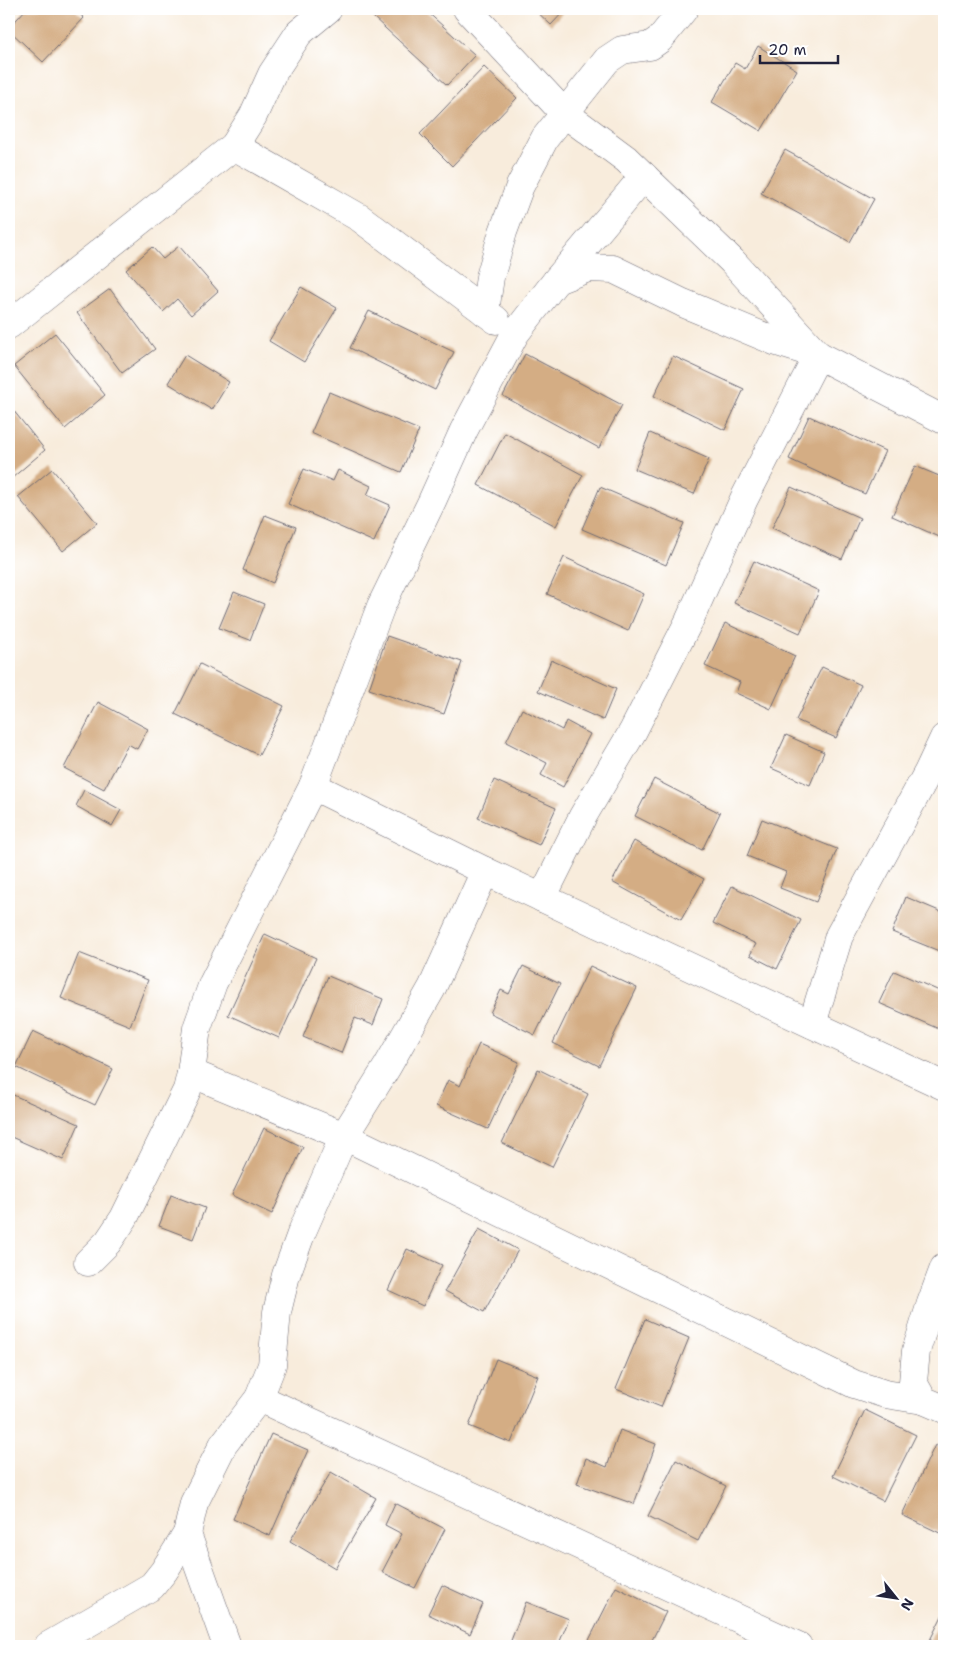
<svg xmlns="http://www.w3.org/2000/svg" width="953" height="1655" viewBox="0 0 953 1655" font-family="'Shantell Sans',sans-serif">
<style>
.building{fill:#d4ad84}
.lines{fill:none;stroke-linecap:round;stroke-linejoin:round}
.street-casing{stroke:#6d6973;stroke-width:29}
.street{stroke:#fff;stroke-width:28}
</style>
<rect width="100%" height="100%" fill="#fff"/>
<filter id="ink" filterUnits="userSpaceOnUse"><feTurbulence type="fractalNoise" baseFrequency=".02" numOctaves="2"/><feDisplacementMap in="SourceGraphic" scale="10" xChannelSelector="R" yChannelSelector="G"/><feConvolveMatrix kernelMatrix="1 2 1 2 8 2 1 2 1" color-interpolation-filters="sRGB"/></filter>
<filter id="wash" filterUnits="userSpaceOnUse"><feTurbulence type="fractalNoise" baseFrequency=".0096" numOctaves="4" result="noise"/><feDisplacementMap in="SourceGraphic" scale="20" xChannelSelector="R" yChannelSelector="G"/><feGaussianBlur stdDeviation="1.12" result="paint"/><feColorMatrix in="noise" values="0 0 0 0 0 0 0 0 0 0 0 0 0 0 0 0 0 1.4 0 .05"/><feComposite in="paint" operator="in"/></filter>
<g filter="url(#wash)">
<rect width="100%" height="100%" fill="#f8ecdc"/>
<g id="blocks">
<g class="building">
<path d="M26,9H74L84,18L43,62L9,30V28Z"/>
<path d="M380,9H424L475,55L447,85L373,17Z"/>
<path d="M534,9H566L551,25Z"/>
<path d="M758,46L797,70L761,131L712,102L735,63L745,69Z"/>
<path d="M484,67L517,98L452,166L420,134Z"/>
<path d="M785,150L874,199L850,242L761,193Z"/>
<path d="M179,246L218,291L191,315L177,299L163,312L126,270L152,247L163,259Z"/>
<path d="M301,287L337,308L304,362L269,341Z"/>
<path d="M110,289L155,349L122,373L77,313Z"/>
<path d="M369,311L454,352L435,390L350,348Z"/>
<path d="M55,333L105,395L65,429L14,366Z"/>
<path d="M525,354L622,405L599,448L503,396Z"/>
<path d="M185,355L229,382L212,410L168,383Z"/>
<path d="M673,356L744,389L725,430L654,396Z"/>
<path d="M329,392L419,430L401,472L311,433Z"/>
<path d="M9,405L45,450L12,478L9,473Z"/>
<path d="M809,416L885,451L865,494L789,459Z"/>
<path d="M505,433L583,475L556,526L478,485Z"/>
<path d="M650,433L709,459L694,494L635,469Z"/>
<path d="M915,466L944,478V539L892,516Z"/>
<path d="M52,469L97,523L63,551L18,497Z"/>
<path d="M304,469L333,481L338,470L371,486L367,495L390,505L374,542L288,504Z"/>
<path d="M600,487L684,523L666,565L582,529Z"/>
<path d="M791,487L860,518L842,559L772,528Z"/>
<path d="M265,515L296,527L273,583L243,570Z"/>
<path d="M564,557L644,594L628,631L547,594Z"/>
<path d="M754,561L819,591L800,633L734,603Z"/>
<path d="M234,592L264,604L250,640L219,628Z"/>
<path d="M725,623L795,656L771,709L736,693L740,682L705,666Z"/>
<path d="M387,636L462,662L444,714L369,689Z"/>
<path d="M551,660L616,689L603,720L538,691Z"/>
<path d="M200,664L284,706L259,755L175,714Z"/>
<path d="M822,667L861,685L836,738L796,720Z"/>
<path d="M98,702L148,729L137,749L128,744L104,789L64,768Z"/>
<path d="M522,709L562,730L566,721L590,734L563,787L541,775L547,763L506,742Z"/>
<path d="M786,735L824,752L810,785L771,768Z"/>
<path d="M654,779L720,813L702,850L635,816Z"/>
<path d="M494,780L556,808L539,845L478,818Z"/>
<path d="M84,790L121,810L112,826L76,806Z"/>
<path d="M762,819L837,849L816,902L780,888L786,872L747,856Z"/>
<path d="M634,841L704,879L681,920L612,882Z"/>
<path d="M732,886L801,920L777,969L750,955L756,944L713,923Z"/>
<path d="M906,897L944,913V953L892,932Z"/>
<path d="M265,934L316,958L279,1038L228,1015Z"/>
<path d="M79,953L148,980L130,1026L61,998Z"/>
<path d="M523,966L560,984L535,1035L490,1013L501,990L509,994Z"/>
<path d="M590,966L637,988L599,1066L553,1043Z"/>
<path d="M894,971L944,993V1016L939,1029L879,1003Z"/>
<path d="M328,976L383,999L373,1025L355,1018L341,1053L303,1037Z"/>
<path d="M33,1031L113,1069L95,1105L16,1067Z"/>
<path d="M479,1044L519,1062L488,1129L436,1106L448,1080L460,1086Z"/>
<path d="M538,1069L588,1094L552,1167L502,1143Z"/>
<path d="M11,1094L79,1124L63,1160L9,1136V1099Z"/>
<path d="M264,1128L303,1147L272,1214L232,1195Z"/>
<path d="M171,1195L205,1208L193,1239L159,1226Z"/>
<path d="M479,1229L518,1250L484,1312L445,1291Z"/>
<path d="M407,1249L442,1265L423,1306L388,1290Z"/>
<path d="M645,1319L689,1338L661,1407L616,1389Z"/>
<path d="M496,1359L538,1376L511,1443L469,1426Z"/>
<path d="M865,1410L916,1435L883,1501L833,1476Z"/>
<path d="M620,1430L656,1444L634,1504L577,1484L586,1458L607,1467Z"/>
<path d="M271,1434L308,1450L270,1536L233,1519Z"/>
<path d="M935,1445L944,1450V1535L902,1515Z"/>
<path d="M676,1460L726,1486L698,1541L648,1516Z"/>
<path d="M331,1472L376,1498L335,1568L290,1541Z"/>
<path d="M395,1503L445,1529L415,1588L382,1572L402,1534L385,1525Z"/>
<path d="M442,1585L483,1604L470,1634L428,1614Z"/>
<path d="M616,1587L666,1612L649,1646H586Z"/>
<path d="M526,1602L569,1619L558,1646H519L510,1643Z"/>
<path d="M944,1612V1646H927Z"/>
</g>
</g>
</g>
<g filter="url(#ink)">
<use href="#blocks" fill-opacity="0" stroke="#6d6973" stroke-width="1"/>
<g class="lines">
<g class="street-casing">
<g id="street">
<path d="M467,9L564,113L626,159L732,261L818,355L744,499L689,621L633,731L583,816L542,898"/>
<path d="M234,146L360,218L496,320"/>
<path d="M557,280L588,268L613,269L683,303L777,342L818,355L944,420"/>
<path d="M485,312L490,277L503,232L520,186L545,138L607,60L622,50L650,46L660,39L684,9"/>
<path d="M9,325L234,146L253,116L272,74L299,33L328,9"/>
<path d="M313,786L485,871L944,1086"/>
<path d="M812,1024L839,936L928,772L944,738"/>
<path d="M191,1073L344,1136L854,1384L885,1394L923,1400"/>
<path d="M88,1262L108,1242L124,1218L187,1090L191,1073L197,1028L213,983L313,786L381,606L432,501L464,430L515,334L556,281L644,176"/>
<path d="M944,1268L931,1303L916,1351L913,1382L923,1400L944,1409"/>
<path d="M259,1398L798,1646"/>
<path d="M187,1534L227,1646"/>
<path d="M48,1646L152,1586L164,1571L187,1534L194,1503L223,1445L259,1398L272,1365L277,1312L286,1275L301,1234L344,1136L387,1067L432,988L485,871"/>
</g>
</g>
<use href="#street" class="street"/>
</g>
</g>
<rect width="953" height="1655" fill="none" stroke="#fff" stroke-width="30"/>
<g transform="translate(896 1598) rotate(120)" stroke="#ffffff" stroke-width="4" paint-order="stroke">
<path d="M0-4L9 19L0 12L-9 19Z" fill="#22223b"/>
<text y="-8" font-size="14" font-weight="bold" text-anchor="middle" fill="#22223b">N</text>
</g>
<path d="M760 55v8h78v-8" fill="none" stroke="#22223b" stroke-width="2.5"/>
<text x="768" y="55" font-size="15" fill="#22223b" stroke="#ffffff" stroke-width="4" paint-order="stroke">20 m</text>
</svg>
